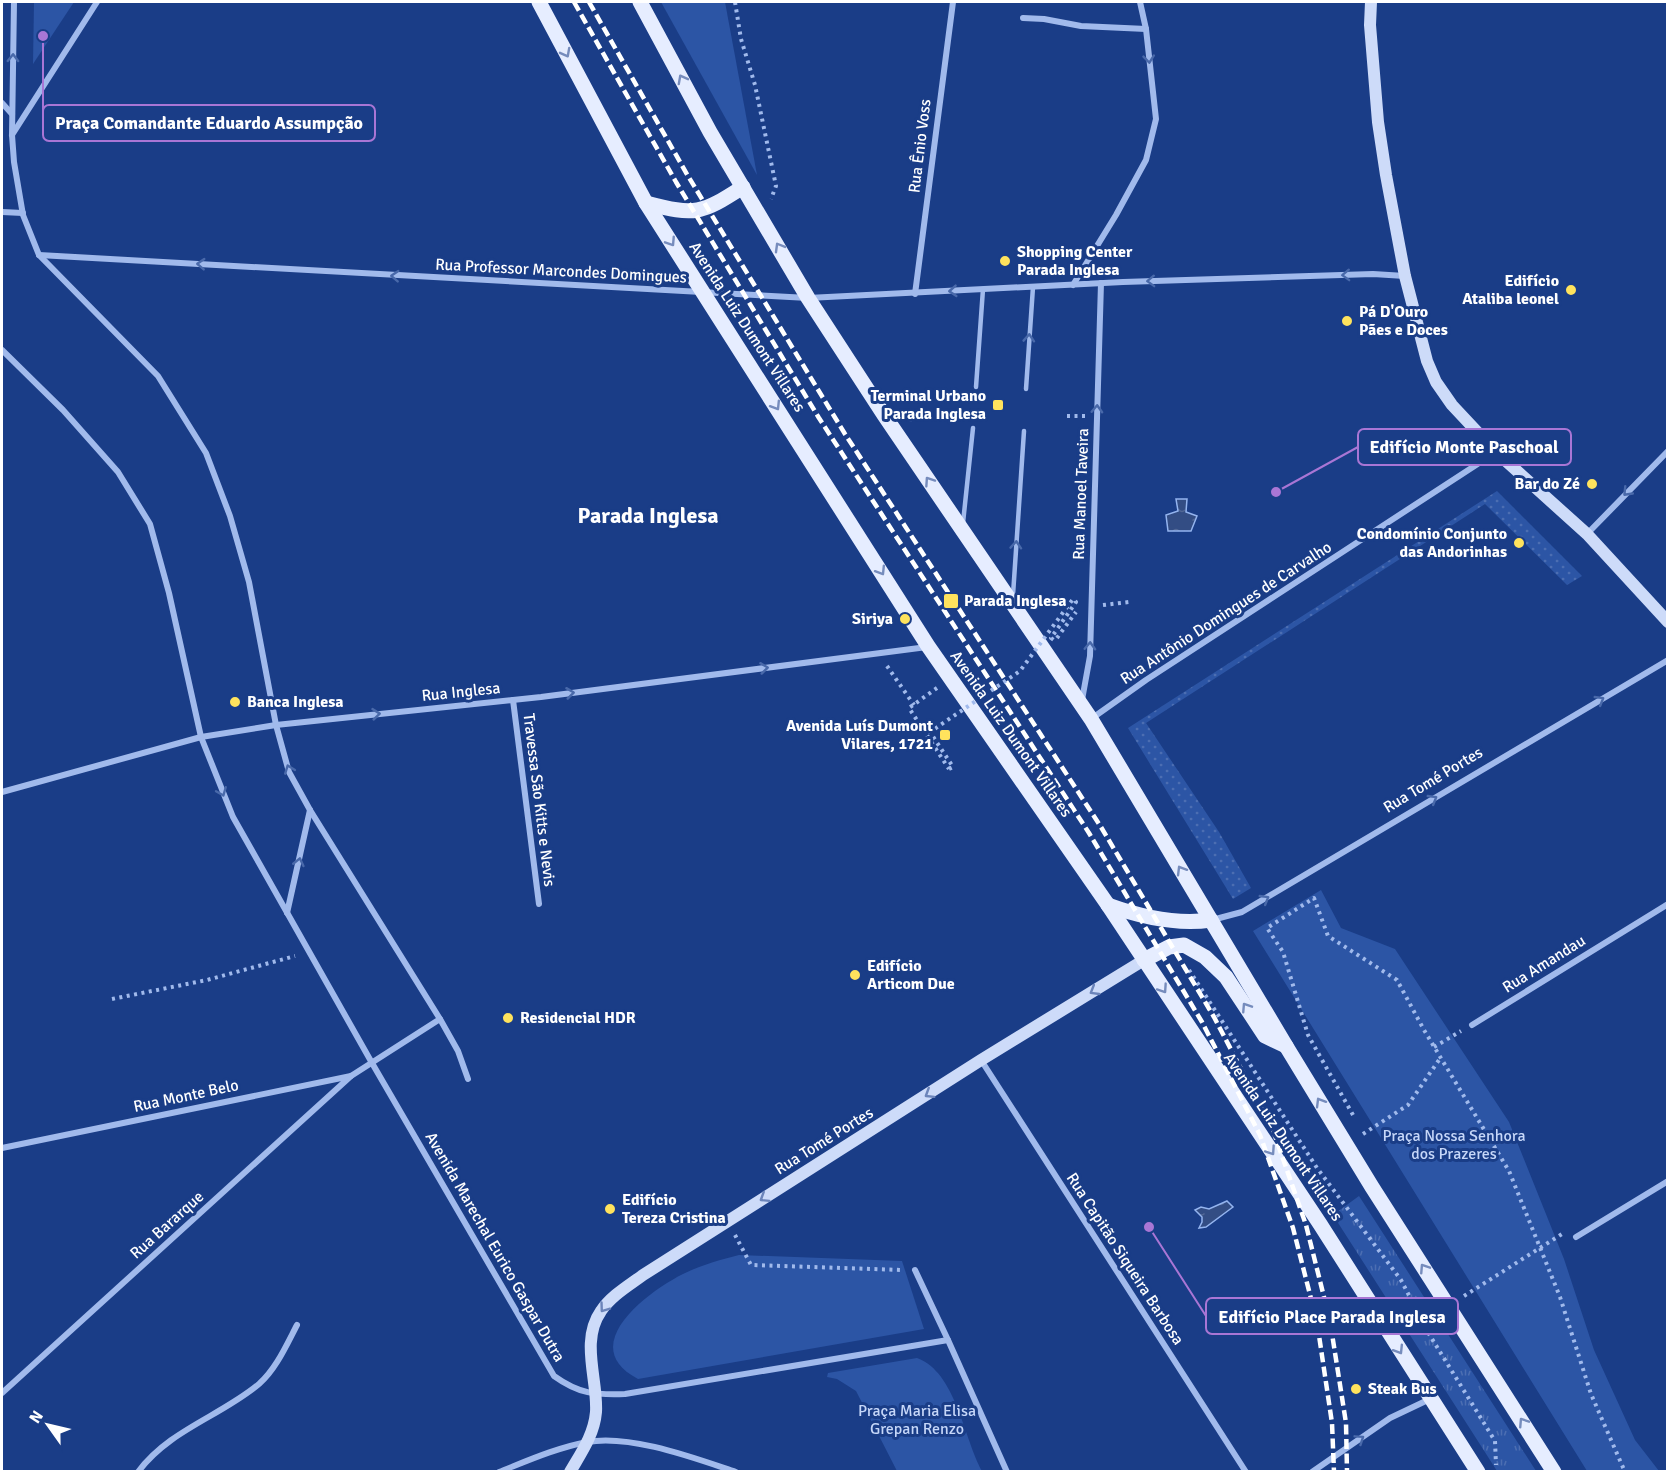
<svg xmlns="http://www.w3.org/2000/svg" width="1669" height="1473" viewBox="0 0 1669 1473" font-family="Signika,sans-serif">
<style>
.grass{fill:url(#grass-tufts)}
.park{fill:#2c55a5}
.garden{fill:url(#garden-dots)}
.water{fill:url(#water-ripples);stroke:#94b4ef;stroke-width:1.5}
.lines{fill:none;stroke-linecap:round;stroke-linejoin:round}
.path{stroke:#a1baec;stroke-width:4;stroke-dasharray:3 4.5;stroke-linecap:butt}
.lane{stroke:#a1baec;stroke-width:4.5}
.street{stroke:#a1baec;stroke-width:6}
.secondary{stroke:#cddbf9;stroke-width:12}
.primary{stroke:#e6edff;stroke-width:15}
.rail{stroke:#fff;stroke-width:4.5;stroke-dasharray:10 4.5;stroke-linecap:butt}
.path-bridge{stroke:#a1baec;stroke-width:4;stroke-dasharray:3 4.5;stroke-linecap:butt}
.oneway{stroke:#768cbd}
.oneway2{stroke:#4969aa}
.oneway3{stroke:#6b84ba}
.poi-dot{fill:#ffe35d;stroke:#1a3d87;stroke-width:2}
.labels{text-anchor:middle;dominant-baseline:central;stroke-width:6;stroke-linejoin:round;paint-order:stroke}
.street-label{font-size:16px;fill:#fff;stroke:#1a3d87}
.poi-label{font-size:16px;font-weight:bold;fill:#fff;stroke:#1a3d87;text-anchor:start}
.park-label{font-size:16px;fill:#c6d7f9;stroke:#1a3d87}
.district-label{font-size:22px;font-weight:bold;fill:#fff;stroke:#1a3d87}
.leader{fill:none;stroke:#a976d5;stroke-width:2}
.callout-dot{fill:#a976d5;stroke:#1a3d87;stroke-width:2}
.callout{fill:#1a3d87;stroke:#a976d5;stroke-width:2}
.callout-label{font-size:18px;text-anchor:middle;font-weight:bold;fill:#fff}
</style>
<defs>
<pattern id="grass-tufts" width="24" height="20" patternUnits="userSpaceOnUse" patternTransform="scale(1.5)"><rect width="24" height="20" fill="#2c55a5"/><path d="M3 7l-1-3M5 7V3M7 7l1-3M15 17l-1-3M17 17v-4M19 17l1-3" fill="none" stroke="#4c6eb2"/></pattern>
<pattern id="garden-dots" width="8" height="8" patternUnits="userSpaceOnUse" patternTransform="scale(1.5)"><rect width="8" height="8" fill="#2c55a5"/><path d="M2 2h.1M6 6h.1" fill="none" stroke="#4c6eb2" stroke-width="1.8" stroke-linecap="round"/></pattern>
<pattern id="water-ripples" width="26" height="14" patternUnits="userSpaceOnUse" patternTransform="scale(1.5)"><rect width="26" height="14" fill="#334d84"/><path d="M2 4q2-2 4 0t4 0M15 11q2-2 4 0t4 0" fill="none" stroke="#526896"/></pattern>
</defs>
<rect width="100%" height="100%" fill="#1a3d87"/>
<path class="grass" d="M1359,1196L1536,1471H1497L1483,1449L1333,1215Z"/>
<g class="park">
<path d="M34,2H74L33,64Z"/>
<path d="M661,2H725L757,175Z"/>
<path d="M1321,890L1341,928L1395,949L1509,1122L1564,1259L1594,1350L1635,1440L1659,1471H1587L1253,931Z"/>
<path d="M739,1255L902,1261L924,1329L638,1379C575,1346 647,1292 683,1274C701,1265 720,1260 739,1255Z"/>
<path d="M917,1358C956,1372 964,1439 982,1471H897L856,1391L837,1379L827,1377L828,1373Z"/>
</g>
<path class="garden" d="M1497,491L1582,576L1567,585L1485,504L1146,723L1219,832L1251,888L1233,899L1128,728Z"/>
<g class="water">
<path d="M1176,499H1187L1186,512L1197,516L1191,531H1168L1166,515L1178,511Z"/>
<path d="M1227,1201L1233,1207L1206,1227L1199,1228L1202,1222V1217L1195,1210L1201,1207L1209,1209Z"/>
</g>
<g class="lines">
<g class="path">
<path d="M735,2L741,39L755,85L776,186L771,199"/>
<path d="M1067,416H1085"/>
<path d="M909,420L929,414"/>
<path d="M1103,605L1129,602"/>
<path d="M1057,638L1076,612"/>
<path d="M887,666L914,705"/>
<path d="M937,688L909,708L949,769"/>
<path d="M1189,970L1317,1168L1401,1280L1429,1334L1495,1441L1496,1465"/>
<path d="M112,999L207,980L295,956"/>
<path d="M1434,1047L1461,1031"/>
<path d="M1353,1115L1308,1035L1283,952L1267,928L1314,898L1328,936L1397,980L1424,1030L1509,1171L1560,1297L1591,1394L1625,1472"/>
<path d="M1363,1134L1408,1105L1441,1057"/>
<path d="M735,1235L751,1265L902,1270"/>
<path d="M1464,1296L1562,1234"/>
</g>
<g class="lane">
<path d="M976,387L983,289"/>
<path d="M1026,389L1033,287"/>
<path d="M963,523L973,428"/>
<path d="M1013,595L1024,431"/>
</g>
<g class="street">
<path d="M14,2L12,135L14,162L23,215L39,255L158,376L206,453L230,516L249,582L276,725L289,772L310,810L440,1019L458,1051L468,1079"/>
<path d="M1023,18L1044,19L1081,26L1146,29"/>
<path d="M2,103L12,114"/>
<path d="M12,135L97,2"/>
<path d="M2,212L23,213"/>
<path d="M39,255L808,298L1123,282L1373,274L1405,276"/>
<path d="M1073,285L1116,215L1146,160L1156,119L1146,29L1140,2"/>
<path d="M915,294L953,2"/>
<path d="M2,350L63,410L118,472L150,524L169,593L201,737L233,817L372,1063L554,1376C579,1394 595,1395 625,1394L948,1340L1007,1472"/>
<path d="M1587,534L1668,451"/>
<path d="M513,700L539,904"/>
<path d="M1082,700L1090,656L1101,283"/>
<path d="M1091,719L1146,680L1496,452"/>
<path d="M2,792L201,737L276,725L541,697L927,647"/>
<path d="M287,913L310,810"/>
<path d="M1212,920L1242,912L1668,660"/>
<path d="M1472,1025L1668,904"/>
<path d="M981,1060L1246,1472"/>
<path d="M2,1148L351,1076L440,1019"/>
<path d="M1576,1237L1668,1181"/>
<path d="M915,1270L948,1340"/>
<path d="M2,1393L351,1076"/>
<path d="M138,1472C169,1430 221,1416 259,1384C276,1369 286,1346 297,1325"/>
<path d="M499,1472C527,1461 556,1448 587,1442C630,1434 694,1458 736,1472"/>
<path d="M1312,1472L1390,1418L1430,1399"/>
</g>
<g class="secondary">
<path d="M1371,2L1370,25L1378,122L1386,175L1405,276L1427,361L1436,382L1452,405L1496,452L1587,534L1668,622"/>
<path d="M570,1472C581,1453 594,1435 596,1412C598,1380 580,1341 601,1311C611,1296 628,1286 643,1275L981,1060L1144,960"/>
</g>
<g class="primary">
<path d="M539,2L646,203L928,646L1108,905L1320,1224L1478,1472"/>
<path d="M640,2L710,132L808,298L884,415L1091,719L1286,1046L1372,1187L1554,1472"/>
<path d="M646,203C696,216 701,214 743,187"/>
<path d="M1108,905C1141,917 1176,925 1211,920"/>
<path d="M1144,960L1169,947L1184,945L1205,957L1226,977L1265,1036L1286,1046"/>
</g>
<g class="rail">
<path d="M574,2L676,182L819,418L1089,833L1202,1022L1260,1135L1293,1228L1317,1322L1332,1423L1334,1472"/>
<path d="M589,2L688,176L845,434L1101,827L1214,1017L1273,1130L1306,1225L1330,1321L1346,1423L1347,1472"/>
</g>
<path class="path-bridge" d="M949,769L953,767L930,732L1020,671L1073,599L1076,602L1051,638L1055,641"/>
</g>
<defs><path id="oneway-chevron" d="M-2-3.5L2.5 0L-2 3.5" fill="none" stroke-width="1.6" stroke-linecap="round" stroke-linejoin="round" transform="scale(1.5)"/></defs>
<g class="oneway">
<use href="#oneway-chevron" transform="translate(566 53) rotate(62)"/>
<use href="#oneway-chevron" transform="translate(682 79) rotate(-118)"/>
<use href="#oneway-chevron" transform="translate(671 242) rotate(57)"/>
<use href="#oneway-chevron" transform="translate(779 247) rotate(-120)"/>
<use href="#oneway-chevron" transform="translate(776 406) rotate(58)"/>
<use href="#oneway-chevron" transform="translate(929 481) rotate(-124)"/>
<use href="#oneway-chevron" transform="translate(881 571) rotate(58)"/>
<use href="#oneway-chevron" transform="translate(1181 870) rotate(-121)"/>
<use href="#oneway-chevron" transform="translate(1163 989) rotate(56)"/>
<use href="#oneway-chevron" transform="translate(1246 1007) rotate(-123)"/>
<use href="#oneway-chevron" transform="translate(1320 1102) rotate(-121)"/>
<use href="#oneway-chevron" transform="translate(1271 1151) rotate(56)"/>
<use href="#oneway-chevron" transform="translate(1424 1268) rotate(-123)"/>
<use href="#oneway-chevron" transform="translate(1399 1350) rotate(58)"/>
<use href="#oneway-chevron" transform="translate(1523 1422) rotate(-123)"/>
</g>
<g class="oneway2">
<use href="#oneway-chevron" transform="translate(13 58) rotate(-89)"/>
<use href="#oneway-chevron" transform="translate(1149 59) rotate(84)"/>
<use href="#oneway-chevron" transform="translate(201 264) rotate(-177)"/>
<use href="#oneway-chevron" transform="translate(1346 275) rotate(178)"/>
<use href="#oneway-chevron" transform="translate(395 276) rotate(-177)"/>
<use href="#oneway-chevron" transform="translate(1151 281) rotate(178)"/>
<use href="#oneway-chevron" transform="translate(953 291) rotate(176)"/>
<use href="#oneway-chevron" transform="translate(1029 338) rotate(-86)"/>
<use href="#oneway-chevron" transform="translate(1097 409) rotate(-88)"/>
<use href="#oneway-chevron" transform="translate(1627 492) rotate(134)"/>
<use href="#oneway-chevron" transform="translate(1016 545) rotate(-86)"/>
<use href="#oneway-chevron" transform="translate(1090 646) rotate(-88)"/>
<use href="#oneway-chevron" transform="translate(764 668) rotate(-7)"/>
<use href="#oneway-chevron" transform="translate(570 693) rotate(-7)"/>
<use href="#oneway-chevron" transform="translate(1600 700) rotate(-31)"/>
<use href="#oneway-chevron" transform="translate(376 714) rotate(-6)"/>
<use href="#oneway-chevron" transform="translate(289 769) rotate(-111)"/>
<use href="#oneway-chevron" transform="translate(222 792) rotate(68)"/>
<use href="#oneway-chevron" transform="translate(1433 799) rotate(-31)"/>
<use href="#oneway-chevron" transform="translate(299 862) rotate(-77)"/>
<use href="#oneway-chevron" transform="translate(1265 899) rotate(-31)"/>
<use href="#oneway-chevron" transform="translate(1360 1439) rotate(-34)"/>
</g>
<g class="oneway3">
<use href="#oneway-chevron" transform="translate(1094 991) rotate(149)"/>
<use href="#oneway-chevron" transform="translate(929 1094) rotate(148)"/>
<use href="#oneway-chevron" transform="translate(764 1198) rotate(148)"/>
<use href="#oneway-chevron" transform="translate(604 1308) rotate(126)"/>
</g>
<g class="poi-dot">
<circle cx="1005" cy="261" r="6"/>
<circle cx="1571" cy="290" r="6"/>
<circle cx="1347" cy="321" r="6"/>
<rect x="992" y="399" width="12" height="12" rx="3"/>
<circle cx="1592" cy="484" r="6"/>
<circle cx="1519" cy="543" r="6"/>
<rect x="943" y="593" width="16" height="16" rx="3"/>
<circle cx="905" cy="619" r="6"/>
<circle cx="235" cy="702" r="6"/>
<rect x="939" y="729" width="12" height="12" rx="3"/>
<circle cx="855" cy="975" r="6"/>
<circle cx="508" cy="1018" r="6"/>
<circle cx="610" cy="1209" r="6"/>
<circle cx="1356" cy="1389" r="6"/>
</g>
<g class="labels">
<g class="street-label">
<text transform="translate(920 146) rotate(-83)">Rua Ênio Voss</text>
<text transform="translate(561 271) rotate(3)">Rua Professor Marcondes Domingues</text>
<text transform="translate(747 327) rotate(57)">Avenida Luiz Dumont Villares</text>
<text transform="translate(1081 494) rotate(-88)">Rua Manoel Taveira</text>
<text transform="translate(1226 613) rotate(-33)">Rua Antônio Domingues de Carvalho</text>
<text transform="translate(461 692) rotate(-6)">Rua Inglesa</text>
<text transform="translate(1011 734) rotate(55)">Avenida Luiz Dumont Villares</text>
<text transform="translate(1433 780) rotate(-31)">Rua Tomé Portes</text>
<text transform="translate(539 800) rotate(83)">Travessa São Kitts e Nevis</text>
<text transform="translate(1544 964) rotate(-32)">Rua Amandau</text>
<text transform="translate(186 1096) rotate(-12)">Rua Monte Belo</text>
<text transform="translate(1283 1137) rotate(56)">Avenida Luiz Dumont Villares</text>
<text transform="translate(824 1141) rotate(-32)">Rua Tomé Portes</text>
<text transform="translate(167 1225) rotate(-42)">Rua Bararque</text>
<text transform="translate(495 1247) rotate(60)">Avenida Marechal Eurico Gaspar Dutra</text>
<text transform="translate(1125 1259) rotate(57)">Rua Capitão Siqueira Barbosa</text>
</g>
<g class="poi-label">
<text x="1017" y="252">Shopping Center<tspan x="1017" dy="18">Parada Inglesa</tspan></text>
<text x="1559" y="281" text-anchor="end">Edifício<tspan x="1559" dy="18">Ataliba leonel</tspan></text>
<text x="1359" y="312">Pá D'Ouro<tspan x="1359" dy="18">Pães e Doces</tspan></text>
<text x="986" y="396" text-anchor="end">Terminal Urbano<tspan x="986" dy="18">Parada Inglesa</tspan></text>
<text x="1580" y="484" text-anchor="end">Bar do Zé</text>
<text x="1507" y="534" text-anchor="end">Condomínio Conjunto<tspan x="1507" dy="18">das Andorinhas</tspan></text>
<text x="964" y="601">Parada Inglesa</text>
<text x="893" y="619" text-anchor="end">Siriya</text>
<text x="247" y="702">Banca Inglesa</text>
<text x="933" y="726" text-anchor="end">Avenida Luís Dumont<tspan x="933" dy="18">Vilares, 1721</tspan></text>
<text x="867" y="966">Edifício<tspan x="867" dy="18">Articom Due</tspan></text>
<text x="520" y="1018">Residencial HDR</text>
<text x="622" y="1200">Edifício<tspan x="622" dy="18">Tereza Cristina</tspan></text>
<text x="1368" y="1389">Steak Bus</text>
</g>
<g class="park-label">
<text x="1454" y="1136">Praça Nossa Senhora<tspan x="1454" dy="18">dos Prazeres</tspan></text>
<text x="917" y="1411">Praça Maria Elisa<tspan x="917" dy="18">Grepan Renzo</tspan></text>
</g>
<g class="district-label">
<text x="648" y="515">Parada Inglesa</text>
</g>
</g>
<path class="leader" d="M43 36L43 123M1276 492L1358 447M1149 1227L1206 1316"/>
<g class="callout-dot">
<circle cx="43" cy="36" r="6"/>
<circle cx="1276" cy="492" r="6"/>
<circle cx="1149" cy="1227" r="6"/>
</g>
<g class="callout">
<rect x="43" y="105" width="332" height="36" rx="6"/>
<rect x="1358" y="429" width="213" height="36" rx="6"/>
<rect x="1206" y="1298" width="252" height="36" rx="6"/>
</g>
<g class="callout-label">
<text x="209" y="129">Praça Comandante Eduardo Assumpção</text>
<text x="1464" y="453">Edifício Monte Paschoal</text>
<text x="1332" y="1323">Edifício Place Parada Inglesa</text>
</g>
<rect width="1669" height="1473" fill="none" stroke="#ffffff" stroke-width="6"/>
<g transform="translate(48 1425) rotate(304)" stroke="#1a3d87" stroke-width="4.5" paint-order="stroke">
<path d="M0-4.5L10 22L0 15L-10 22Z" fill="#ffffff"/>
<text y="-9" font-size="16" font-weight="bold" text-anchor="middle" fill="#ffffff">N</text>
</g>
</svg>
